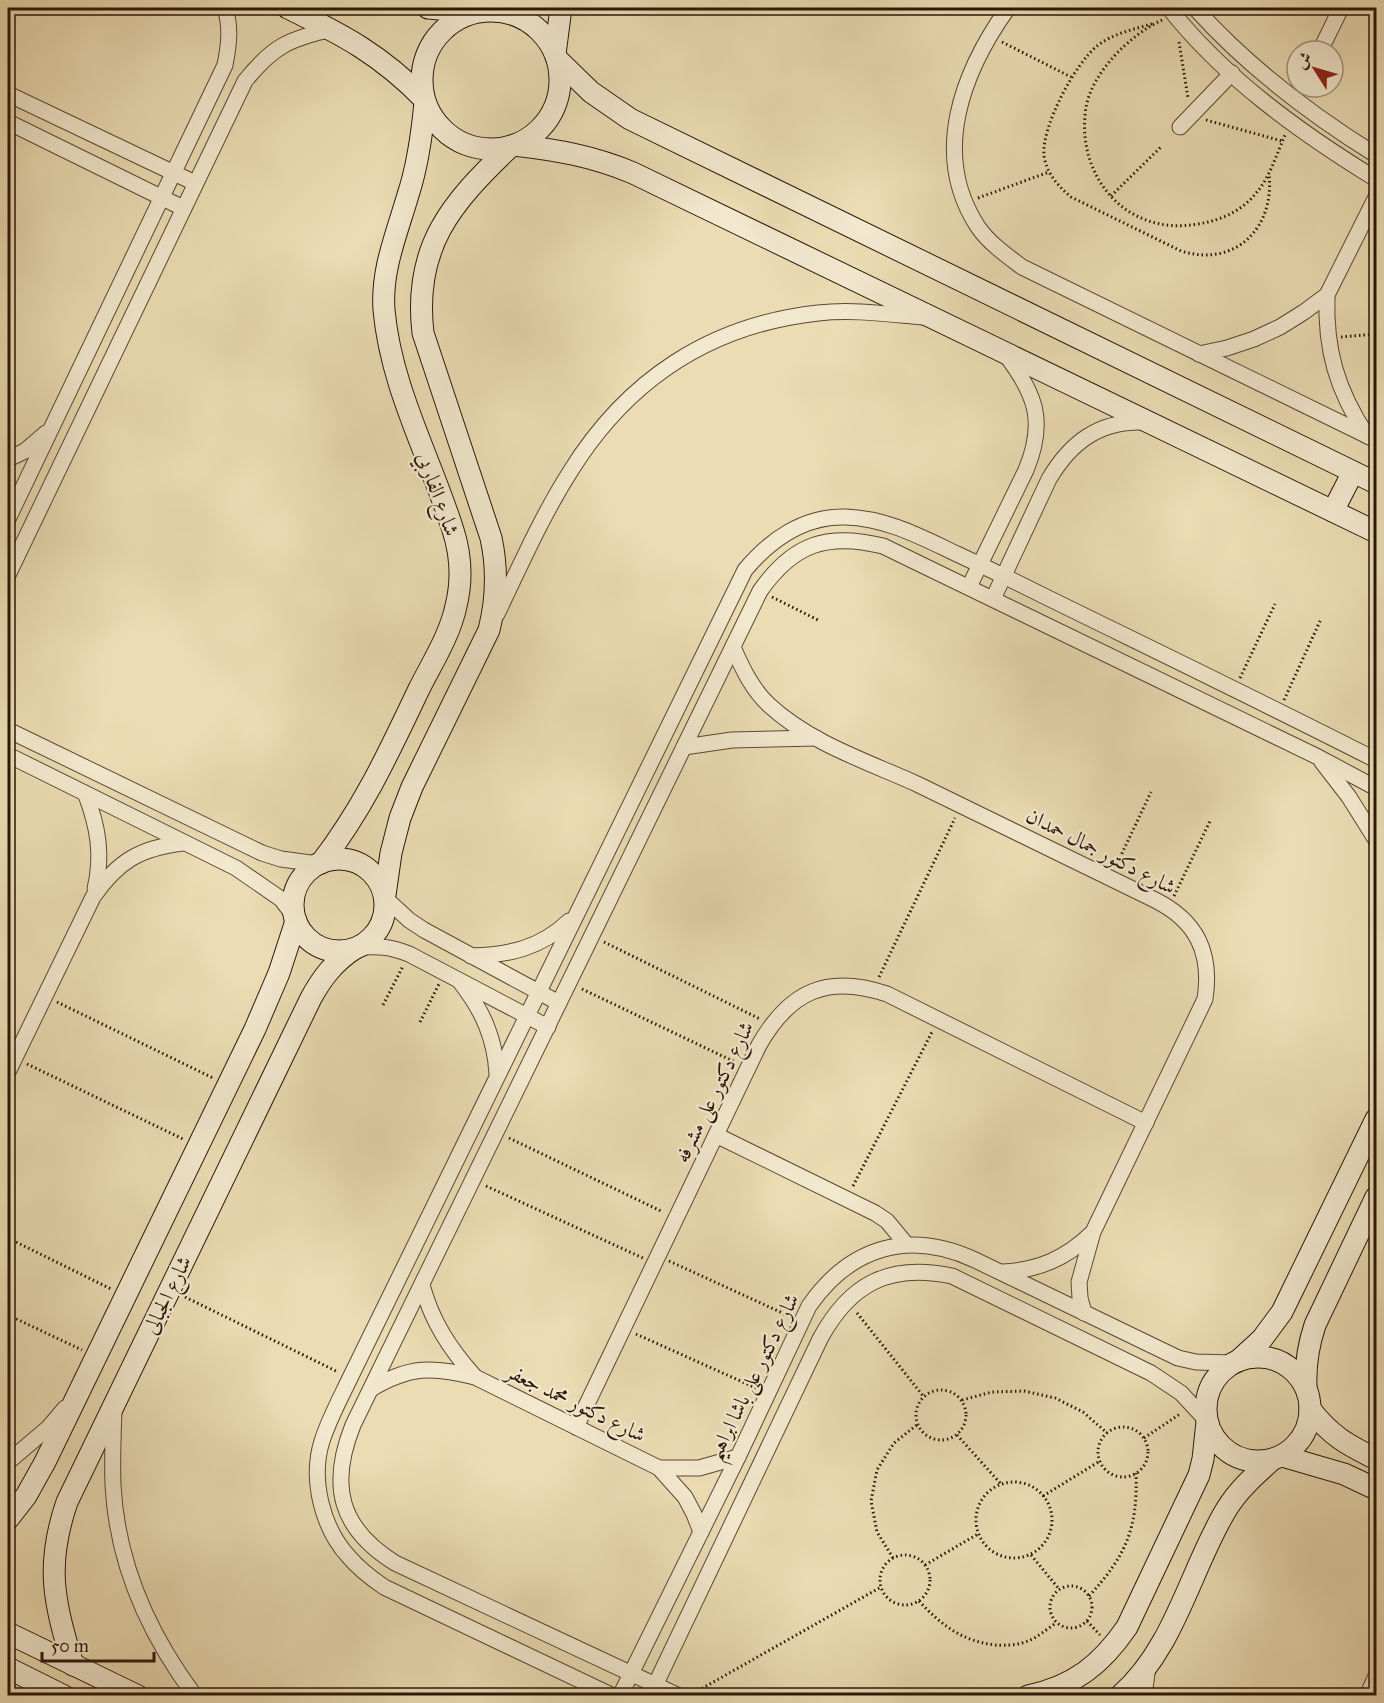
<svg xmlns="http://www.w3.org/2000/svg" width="1384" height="1703" viewBox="0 0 1384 1703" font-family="'IM FELL Great Primer',Amiri,serif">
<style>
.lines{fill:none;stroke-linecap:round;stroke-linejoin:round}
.street-casing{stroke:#5a4834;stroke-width:17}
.secondary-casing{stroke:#2a1609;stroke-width:23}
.path{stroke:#2a1609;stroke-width:3;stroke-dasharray:1.5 3;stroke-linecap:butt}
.street{stroke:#f2e8ce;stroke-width:15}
.secondary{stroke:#f2e8ce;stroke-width:21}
.labels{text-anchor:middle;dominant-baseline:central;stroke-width:4.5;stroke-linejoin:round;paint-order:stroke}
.street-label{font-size:21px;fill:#2a1609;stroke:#f2e8ce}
</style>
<rect width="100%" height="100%" fill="#ebdcb3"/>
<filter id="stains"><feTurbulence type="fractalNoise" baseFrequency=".00333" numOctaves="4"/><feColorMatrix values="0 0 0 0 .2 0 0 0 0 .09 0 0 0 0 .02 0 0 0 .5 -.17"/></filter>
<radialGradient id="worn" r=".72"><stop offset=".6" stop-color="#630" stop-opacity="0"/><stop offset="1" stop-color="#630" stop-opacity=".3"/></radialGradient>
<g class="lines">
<g class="street-casing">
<g id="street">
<path d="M1008,8C963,71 930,154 978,227C989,243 1006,255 1022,267L1376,440"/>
<path d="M1169,8C1224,78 1301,133 1376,179"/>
<path d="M1195,8C1247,66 1310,114 1376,155"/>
<path d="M1320,51L1341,8"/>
<path d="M8,94L195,183"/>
<path d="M8,122L183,208"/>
<path d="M1180,127L1232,73"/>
<path d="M1327,295C1325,350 1337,390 1367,436"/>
<path d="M1199,354L1227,348L1254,339L1280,327L1304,312L1327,295L1376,197"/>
<path d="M8,459L25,451L46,433"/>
<path d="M8,519L225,65C229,45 231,27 225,8"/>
<path d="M8,575L245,81C273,46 289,39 332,29"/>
<path d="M969,587L1026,470C1046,422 1036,394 1005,354"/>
<path d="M993,599L1049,479C1071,442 1099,421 1143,422"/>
<path d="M497,614C520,566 542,516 570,472C627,380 710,325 818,313C852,309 888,314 922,317"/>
<path d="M733,647C742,668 752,689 769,705C810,743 866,761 917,784C996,822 1075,861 1155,900C1197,921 1212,953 1205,999L1093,1232L1079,1282L1080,1298L1084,1313"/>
<path d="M8,730L262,853L281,859L318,864"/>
<path d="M684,747L732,740L816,738"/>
<path d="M8,755L236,868L281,899L294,916"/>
<path d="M1322,762L1349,797L1376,840"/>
<path d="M86,795C98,827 103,855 95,889"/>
<path d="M385,898L409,920L424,930L559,1003"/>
<path d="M357,948C377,945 391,947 409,954L548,1027"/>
<path d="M471,956C509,955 541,948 569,921"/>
<path d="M461,983C483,1011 495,1039 497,1074"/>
<path d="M8,1072L93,897C118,861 140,848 183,843"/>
<path d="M716,1135L875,1213L887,1221L906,1244"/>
<path d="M1003,1272C1038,1270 1065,1259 1091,1234"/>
<path d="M422,1285C432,1322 450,1349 475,1377"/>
<path d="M371,1389C409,1366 433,1366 475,1377L659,1468L685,1497L694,1514L701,1532"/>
<path d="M114,1411C113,1436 112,1460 113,1485C117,1564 148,1633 195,1696"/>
<path d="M576,1427L759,1045C790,991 827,974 887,994L1146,1123"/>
<path d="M8,1462L48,1428L65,1408"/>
<path d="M659,1468H699L738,1457"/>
<path d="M613,1696L384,1587C371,1578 359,1569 349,1557C322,1528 310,1479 322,1441C329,1419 340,1399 350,1378L745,570C770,540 804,516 845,517C886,518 921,537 957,554C985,567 1014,581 1042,595C1154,650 1266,704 1376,760"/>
<path d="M620,1696L738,1457L809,1306C850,1247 909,1229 975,1260L1178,1358L1196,1362L1233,1363"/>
<path d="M650,1696L820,1339C850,1283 890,1263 952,1276L1151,1373L1181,1393L1206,1420"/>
<path d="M679,1696L395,1563C339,1528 329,1485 353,1425L760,591C793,544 827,532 883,546L1318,757L1376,788"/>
<path d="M1144,1696L1148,1666"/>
<path d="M1367,1696L1376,1676"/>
</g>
</g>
<g class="secondary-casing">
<g id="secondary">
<path d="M288,8C343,35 380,54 424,99"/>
<path d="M428,8L473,12"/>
<circle cx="491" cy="80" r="69"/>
<path d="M555,54L561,8"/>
<path d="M557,59L591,92L630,119L1376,483"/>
<path d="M514,145C557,150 593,156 633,173L1376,532"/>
<path d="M1333,511L1353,472"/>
<circle cx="339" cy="905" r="46"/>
<path d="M321,863C364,807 389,752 419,689C432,663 450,635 456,606C462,582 461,555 453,530C430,457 391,388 384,310C381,270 397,233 408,195C418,165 422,134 425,102"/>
<path d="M385,895L391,853L400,818L412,787L489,630C497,598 498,570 491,538L423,333C413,247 451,203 510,147"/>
<circle cx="1258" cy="1409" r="52"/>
<path d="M1238,1361L1262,1339L1282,1312L1376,1119"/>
<path d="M1306,1388C1305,1365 1308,1346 1315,1325L1376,1197"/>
<path d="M1310,1409C1331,1436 1346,1444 1376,1459"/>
<path d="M1282,1456L1344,1474L1376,1489"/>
<path d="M8,1519L26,1496L45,1462L255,1029L279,973L296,921"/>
<path d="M8,1633L138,1696"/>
<path d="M73,1665C54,1602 45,1566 67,1502L311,998C322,978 334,962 354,949"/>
<path d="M8,1668L64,1696"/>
<path d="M1028,1696C1074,1686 1101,1665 1127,1627L1199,1475L1203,1459L1207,1422"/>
<path d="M1120,1696C1175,1648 1190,1570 1226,1510C1238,1490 1255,1475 1272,1460"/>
</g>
</g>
<g class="path">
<path d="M1162,20C1130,35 1093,71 1086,107C1075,177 1127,237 1198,224C1222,220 1242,211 1257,192C1270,177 1277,153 1285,135"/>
<path d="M1152,24C1134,29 1112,34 1097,46C1075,64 1041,127 1044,156C1047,174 1058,186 1071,197L1181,251C1235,268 1275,228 1269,174"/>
<path d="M1002,42L1071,77"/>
<path d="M1179,42L1188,98"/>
<path d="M1206,120L1282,141"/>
<path d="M1111,196L1162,146"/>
<path d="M978,198L1049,172"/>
<path d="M1341,337L1376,334"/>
<path d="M772,597L818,620"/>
<path d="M1240,678L1275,604"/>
<path d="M1284,700L1321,619"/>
<path d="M1116,866L1151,792"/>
<path d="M1174,896L1211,819"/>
<path d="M604,942L760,1019"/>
<path d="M879,977L955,818"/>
<path d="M582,989L735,1062"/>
<path d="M57,1002L213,1078"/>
<path d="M383,1005L403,966"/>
<path d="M420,1022L439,984"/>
<path d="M27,1064L183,1139"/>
<path d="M509,1138L663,1212"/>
<path d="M486,1186L643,1258"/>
<path d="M853,1186L932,1032"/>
<path d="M8,1238L111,1289"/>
<path d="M669,1261L789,1316"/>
<path d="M185,1297L338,1372"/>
<path d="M857,1313L924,1397"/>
<path d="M8,1315L82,1350"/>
<path d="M636,1334L756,1388"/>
<circle cx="941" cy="1415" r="25"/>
<path d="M962,1400L992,1392L1024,1391L1055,1398L1083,1412L1107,1433"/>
<circle cx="1123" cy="1452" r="25"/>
<path d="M957,1435L1001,1484"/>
<path d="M1144,1438L1180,1414"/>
<circle cx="1014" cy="1520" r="38"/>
<path d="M1043,1496L1100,1461"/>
<path d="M1031,1555L1059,1589"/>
<circle cx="905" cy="1580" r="25"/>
<path d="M893,1558L877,1532L871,1501L877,1470L894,1443L918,1424"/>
<path d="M925,1565L978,1534"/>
<circle cx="1071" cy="1607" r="21"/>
<path d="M1089,1596C1126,1556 1138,1528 1136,1473"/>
<path d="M919,1601C941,1625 962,1641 995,1645C1005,1646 1018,1645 1028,1641C1038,1637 1047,1629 1056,1623"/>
<path d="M1087,1621L1100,1635"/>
<path d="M694,1693L881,1587"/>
</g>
<use href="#street" class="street"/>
<use href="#secondary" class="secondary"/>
</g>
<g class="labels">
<g class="street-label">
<text transform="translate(438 494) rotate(70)">شارع الفاربي</text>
<text transform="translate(1101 851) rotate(27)">شارع دكتور جمال حمدان</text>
<text transform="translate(714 1092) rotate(-64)">شارع دكتور على مشرفه</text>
<text transform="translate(167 1295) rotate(-64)">شارع الجبالى</text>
<text transform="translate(753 1377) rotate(-64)">شارع دكتور على باشا ابراهيم</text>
<text transform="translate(576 1403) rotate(26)">شارع دكتور محمد جعفر</text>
</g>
</g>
<rect width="1384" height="1703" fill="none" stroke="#ebdcb3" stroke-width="30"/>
<rect x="9" y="9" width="1366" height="1685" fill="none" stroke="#2a1609" stroke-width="3"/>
<rect x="15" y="15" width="1354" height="1673" fill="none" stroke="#2a1609" stroke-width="1.5"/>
<g transform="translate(1315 69) rotate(307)"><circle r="28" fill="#f2e8ce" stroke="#a2947f" stroke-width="1.5"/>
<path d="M0-4.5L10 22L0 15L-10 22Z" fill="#8f2418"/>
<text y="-9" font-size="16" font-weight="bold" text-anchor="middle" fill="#2a1609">ش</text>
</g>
<path d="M42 1652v9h112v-9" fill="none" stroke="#2a1609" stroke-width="3"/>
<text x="51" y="1652" font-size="18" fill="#2a1609" stroke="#f2e8ce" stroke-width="4.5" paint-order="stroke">50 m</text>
<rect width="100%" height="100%" filter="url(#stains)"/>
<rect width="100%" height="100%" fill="url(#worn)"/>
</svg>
